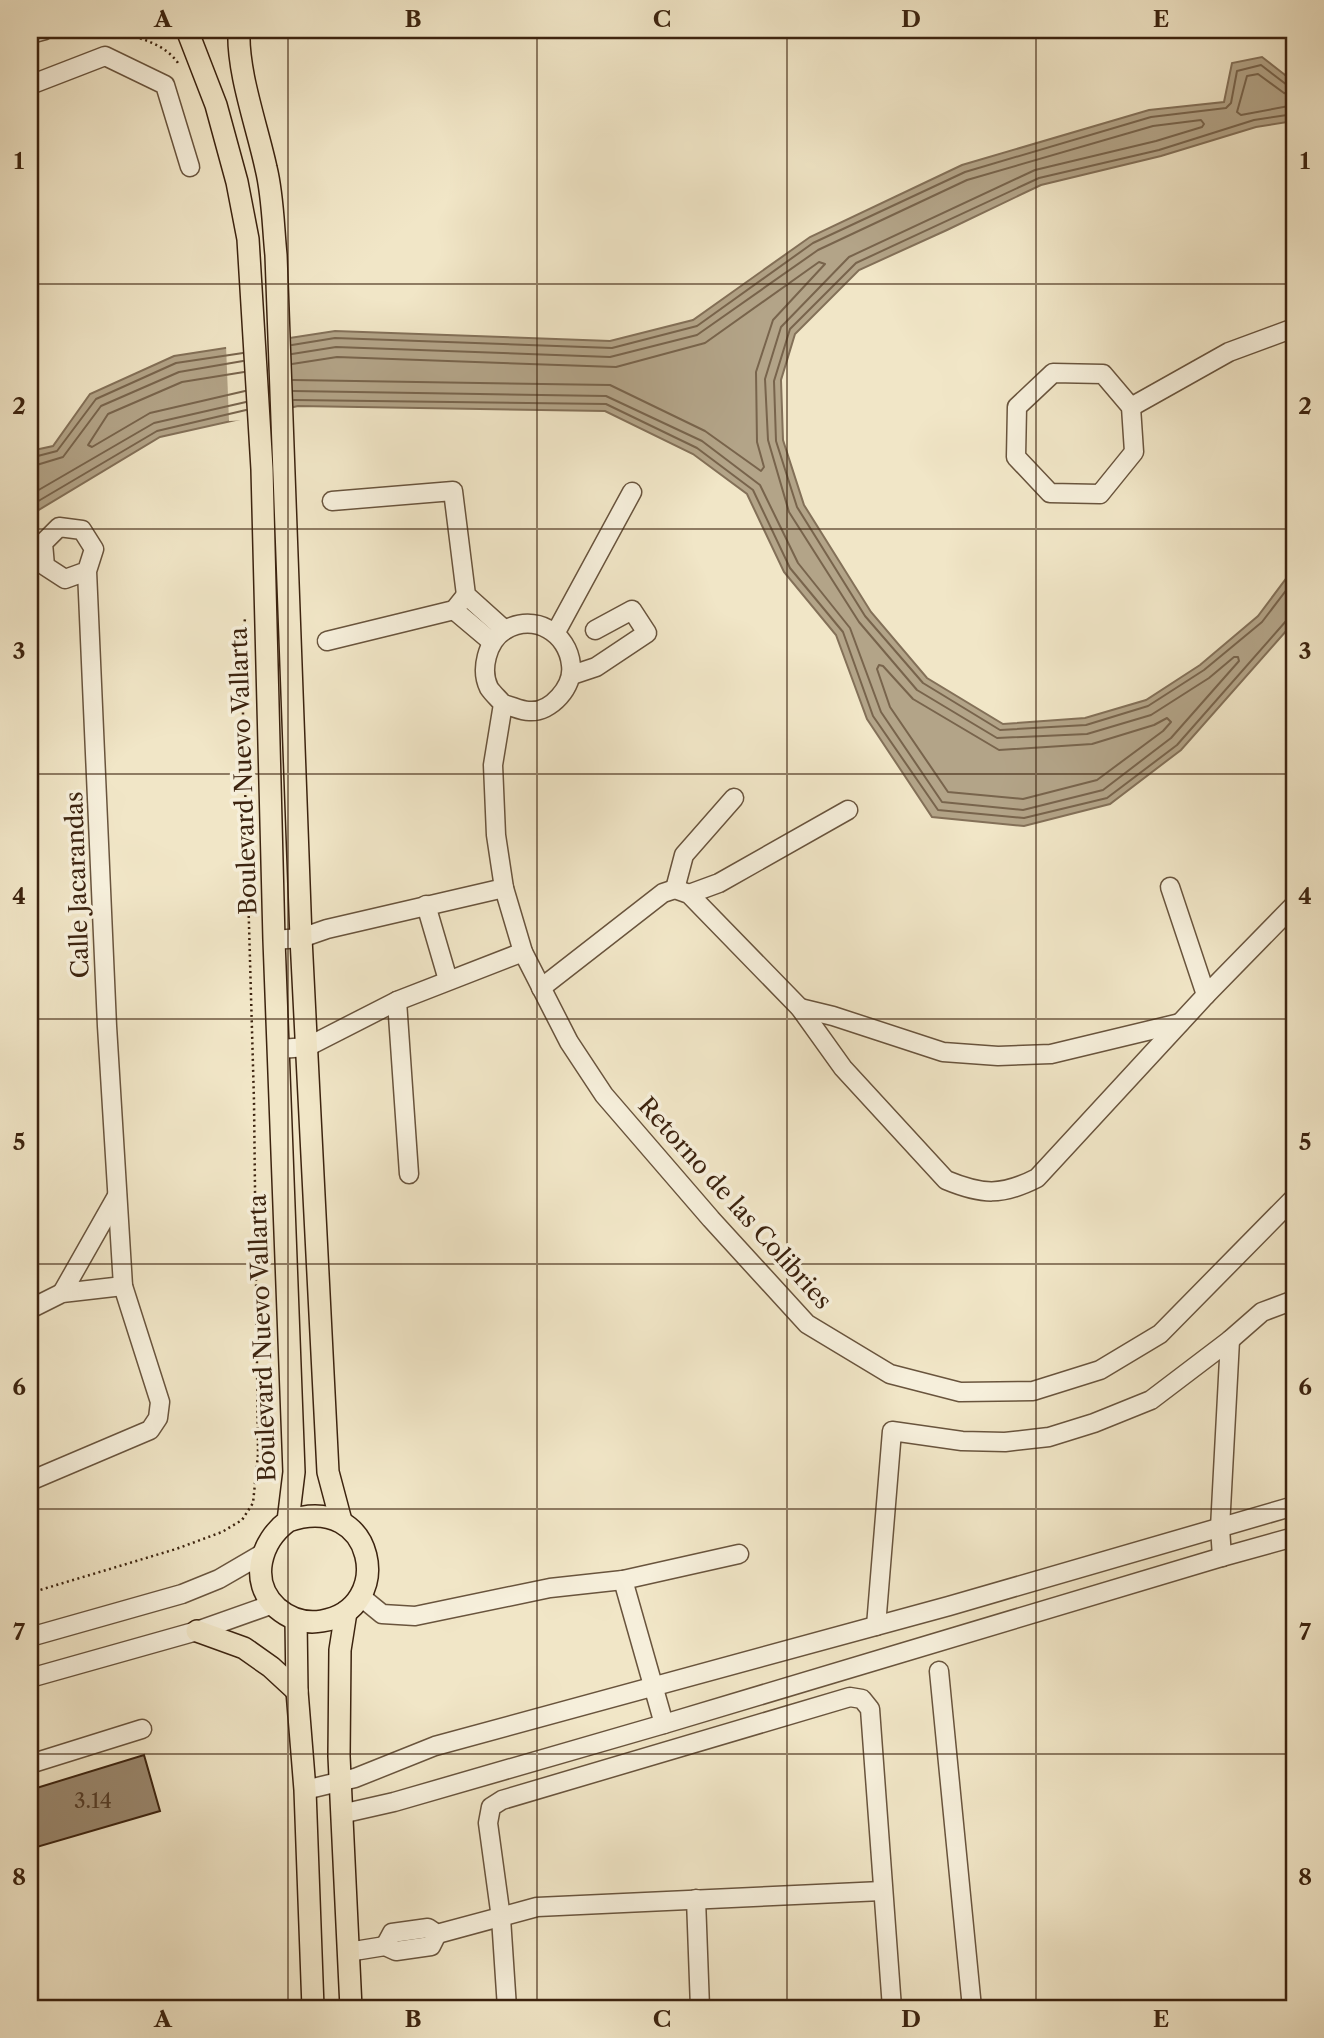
<svg xmlns="http://www.w3.org/2000/svg" width="1324" height="2038" viewBox="0 0 1324 2038" font-family="'Libre Caslon Text',serif">
<style>
.water{fill:#b3a488;stroke:#837058;stroke-width:2}
.pier{fill:#f1e6c7}
.lines{fill:none;stroke-linecap:round;stroke-linejoin:round}
.shore{stroke:#78644c;stroke-width:2}
.building{fill:#9a886f;stroke:#3c230f;stroke-width:2}
.minor-casing{stroke:#69543d;stroke-width:21}
.major-casing{stroke:#3c230f;stroke-width:24}
.path{stroke:#3c230f;stroke-width:2.5;stroke-dasharray:2 3.5;stroke-linecap:butt}
.minor{stroke:#f6efdb;stroke-width:18}
.major{stroke:#f1e6c7;stroke-width:21}
.grid{fill:none;stroke:#3c230f;stroke-width:2;stroke-opacity:0.55}
.labels{text-anchor:middle;dominant-baseline:central;stroke-width:7;stroke-linejoin:round;paint-order:stroke}
.number-label{font-size:21px;fill:#543c27}
.street-label{font-size:24px;fill:#3c230f;stroke:#f6efdb}
.neatline{fill:none;stroke:#3c230f;stroke-width:2.5}
.grid-label{font-size:23px;text-anchor:middle;font-weight:bold;fill:#3c230f}
</style>
<rect width="100%" height="100%" fill="#f1e6c7"/>
<filter id="stains"><feTurbulence type="fractalNoise" baseFrequency=".00286" numOctaves="4"/><feColorMatrix values="0 0 0 0 .2 0 0 0 0 .09 0 0 0 0 .02 0 0 0 .5 -.17"/></filter>
<radialGradient id="worn" r=".72"><stop offset=".6" stop-color="#630" stop-opacity="0"/><stop offset="1" stop-color="#630" stop-opacity=".3"/></radialGradient>
<path class="water" d="M1262,57L1294,82V121L1256,127L1161,156L1041,185L947,230L859,270L795,334L781,380L783,440L804,505L871,612L927,678L1003,724L1085,718L1146,700L1200,665L1258,616L1294,568V622L1181,750L1110,804L1024,826L932,817L867,719L836,635L784,572L747,494L693,454L605,411L298,406L160,437L37,511H30V451L53,446L90,394L174,356L335,331L610,341L693,320L810,237L962,165L1149,110L1224,102L1232,63Z"/>
<path class="pier" d="M269,338L272,415L250,420L229,421L226,345Z"/>
<g class="lines">
<g class="shore">
<path d="M1294,96L1284,93L1258,74L1247,76L1237,112L1241,115L1294,105"/>
<path d="M1294,114L1254,120L1159,150L1039,178L856,263L790,329L774,381L776,441L797,507L865,616L923,683L1000,730L1086,725L1148,706L1204,670L1262,622L1294,580"/>
<path d="M292,345L335,338L612,348L697,326L813,243L965,172L1151,117L1226,108L1231,103L1237,71L1261,65L1287,85L1294,87"/>
<path d="M292,354L336,347L610,357L697,335L818,250L967,180L1153,126L1201,120L1204,124L1202,127L1156,141L1035,170L849,257L781,327L765,379L768,440L789,512L859,622L917,690L997,738L1087,734L1151,715L1209,678L1234,657H1238L1239,661L1171,738L1103,790L1023,810L942,802L881,712L850,628L798,563L760,485L702,441L606,396L293,391"/>
<path d="M292,364L337,357L616,367L705,343L819,262L825,264L773,320L756,372L757,442L764,467L761,471L705,431L610,385L293,380"/>
<path d="M244,372L182,382L108,414L88,445L92,447L150,413L245,391"/>
<path d="M294,400L606,404L697,448L753,490L790,568L843,632L873,716L938,810L1024,818L1107,798L1177,745L1286,621L1294,618"/>
<path d="M30,458L57,451L96,399L176,363L243,353"/>
<path d="M30,467L63,457L101,406L179,372L243,361"/>
<path d="M30,495L154,423L246,402"/>
<path d="M30,504L35,503L157,431L246,410"/>
<path d="M879,665L883,666L913,699L999,750L1092,744L1154,725L1167,718L1171,722L1163,731L1097,780L1023,799L948,792L890,707L877,669Z"/>
</g>
</g>
<path class="building" d="M144,1755L160,1811L30,1849V1790Z"/>
<g class="lines">
<g class="minor-casing">
<g id="minor">
<path d="M30,34L45,30"/>
<path d="M30,85L105,56L165,85L190,167"/>
<path d="M1053,373L1103,374L1131,407L1134,452L1100,494L1050,493L1016,457L1017,407Z"/>
<path d="M1131,407L1229,352L1294,328"/>
<path d="M332,501L453,491L466,595L505,630"/>
<path d="M454,610L492,642"/>
<path d="M556,632L632,492"/>
<path d="M327,641L454,610L466,595"/>
<path d="M572,675L596,667L647,633L632,610L595,630"/>
<path d="M503,704C512,706 521,711 529,711C551,713 574,686 571,665C568,633 535,613 505,630C487,641 480,670 489,688C493,694 499,699 503,704L493,765L496,835L504,888L523,952L569,1042L604,1095L711,1219L807,1324L890,1374L960,1392L1033,1391L1100,1370L1160,1334L1294,1198"/>
<path d="M1170,887L1206,995"/>
<path d="M675,889L684,855L734,798"/>
<path d="M689,894L719,883L848,810"/>
<path d="M426,905L448,980"/>
<path d="M274,940L301,938L327,929L504,888"/>
<path d="M541,988L663,893L675,889L689,894L800,1008L843,1068L946,1180C982,1195 1002,1196 1037,1178L1206,995L1294,905"/>
<path d="M397,1001L409,1174"/>
<path d="M800,1008L833,1016L943,1052L998,1056L1051,1054L1180,1023"/>
<path d="M280,1049L307,1047L397,1001L523,952"/>
<path d="M62,1293L117,1196"/>
<path d="M30,1309L62,1293L123,1286"/>
<path d="M30,1481L150,1430L158,1418L160,1402L123,1286L107,1026L87,571L94,549L82,530L59,527L43,543L45,566L65,579L87,571"/>
<path d="M1222,1557L1220,1528L1230,1340"/>
<path d="M623,1580L664,1724"/>
<path d="M360,1596L382,1614L415,1616L550,1588L623,1580L739,1554"/>
<path d="M876,1626L892,1431L962,1441L1005,1442L1049,1437L1094,1423L1151,1400L1230,1340L1262,1312L1294,1300"/>
<path d="M30,1637L182,1594L219,1579L262,1554"/>
<path d="M939,1671L972,2008"/>
<path d="M30,1678L197,1631L273,1604"/>
<path d="M30,1764L142,1729"/>
<path d="M305,1790L355,1778L435,1746L949,1606L1294,1506"/>
<path d="M341,1814L394,1802L664,1724L1222,1557L1294,1537"/>
<path d="M696,1899L700,2008"/>
<path d="M385,1946L392,1933L428,1928L437,1934L537,1907L882,1891"/>
<path d="M348,1952L385,1946L396,1951L431,1946L437,1934"/>
<path d="M507,2008L501,1918L488,1823L491,1807L502,1800L850,1697L862,1699L870,1709L892,2008"/>
</g>
</g>
<g class="major-casing">
<g id="major">
<path d="M187,30L216,105L237,182L248,239L262,469L274,940L294,1472L288,1521C261,1541 248,1581 277,1608C290,1619 305,1624 322,1621C396,1609 376,1491 288,1521"/>
<path d="M239,30C237,72 257,126 266,168C273,196 273,226 276,255L301,938L328,1472L341,1521"/>
<path d="M346,1612L340,1650L339,1756L351,2008"/>
<path d="M296,1620L297,1691L305,1790L313,2008"/>
<path d="M197,1631L244,1648L271,1667L297,1691"/>
</g>
</g>
<g class="path">
<path d="M116,30L117,34C138,36 165,44 178,63"/>
<path d="M30,1593L176,1549L222,1532L242,1520L253,1503L258,1454L254,1101L241,643L245,619"/>
</g>
<use href="#minor" class="minor"/>
<use href="#major" class="major"/>
</g>
<path class="grid" d="M288,30V2008M537,30V2008M787,30V2008M1036,30V2008M30,284H1294M30,529H1294M30,774H1294M30,1019H1294M30,1264H1294M30,1509H1294M30,1754H1294"/>
<g class="labels">
<g class="number-label">
<text x="93" y="1800">3.14</text>
</g>
<g class="street-label">
<text transform="translate(243 771) rotate(-92)">Boulevard Nuevo Vallarta</text>
<text transform="translate(77 885) rotate(-92)">Calle Jacarandas</text>
<text transform="translate(735 1203) rotate(48)">Retorno de las Colibries</text>
<text transform="translate(262 1338) rotate(-92)">Boulevard Nuevo Vallarta</text>
</g>
</g>
<rect width="1324" height="2038" fill="none" stroke="#f1e6c7" stroke-width="77"/>
<rect x="38" y="38" width="1248" height="1962" class="neatline"/>
<g class="grid-label">
<text x="163" y="27">A</text>
<text x="413" y="27">B</text>
<text x="662" y="27">C</text>
<text x="911" y="27">D</text>
<text x="1161" y="27">E</text>
<text x="19" y="169">1</text>
<text x="1305" y="169">1</text>
<text x="19" y="414">2</text>
<text x="1305" y="414">2</text>
<text x="19" y="659">3</text>
<text x="1305" y="659">3</text>
<text x="19" y="904">4</text>
<text x="1305" y="904">4</text>
<text x="19" y="1150">5</text>
<text x="1305" y="1150">5</text>
<text x="19" y="1395">6</text>
<text x="1305" y="1395">6</text>
<text x="19" y="1640">7</text>
<text x="1305" y="1640">7</text>
<text x="19" y="1885">8</text>
<text x="1305" y="1885">8</text>
<text x="163" y="2027">A</text>
<text x="413" y="2027">B</text>
<text x="662" y="2027">C</text>
<text x="911" y="2027">D</text>
<text x="1161" y="2027">E</text>
</g>
<rect width="100%" height="100%" filter="url(#stains)"/>
<rect width="100%" height="100%" fill="url(#worn)"/>
</svg>
